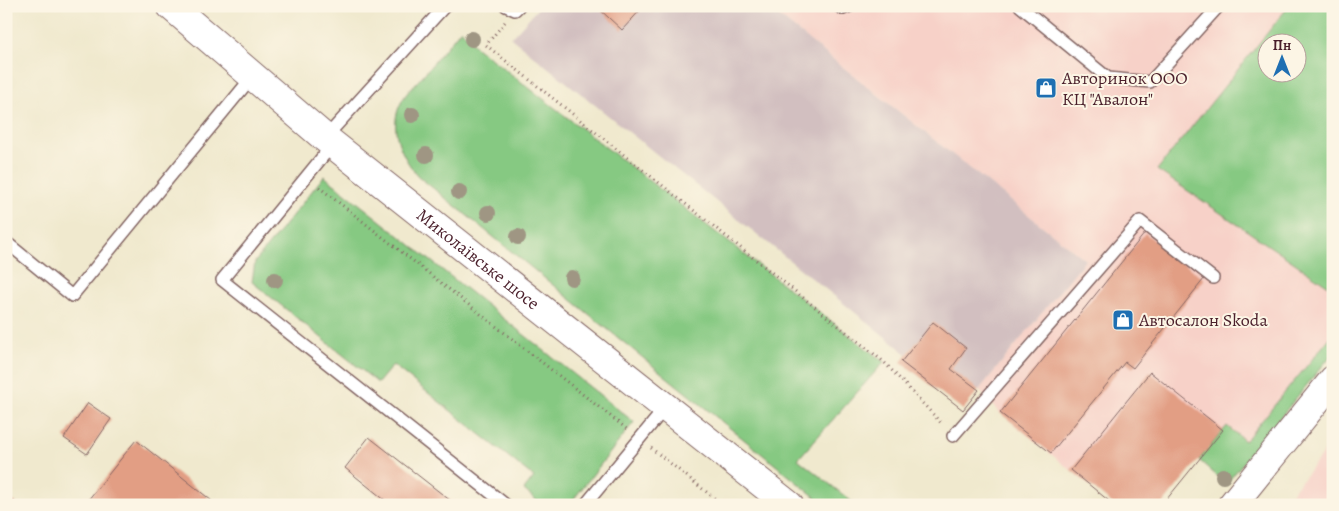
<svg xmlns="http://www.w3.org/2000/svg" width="1339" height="511" viewBox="0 0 1339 511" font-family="Alegreya,serif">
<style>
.built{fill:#f7d1c8}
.industrial{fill:#d2bfc0}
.green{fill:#86c982;stroke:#687456;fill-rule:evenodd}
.building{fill:#e29e84}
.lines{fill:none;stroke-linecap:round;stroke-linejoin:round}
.service-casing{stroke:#846664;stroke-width:14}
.tertiary-casing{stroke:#846664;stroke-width:30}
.primary-casing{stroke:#846664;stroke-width:30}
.path{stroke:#846664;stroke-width:3;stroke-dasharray:1 4;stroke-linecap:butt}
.service{stroke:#fff;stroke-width:11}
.tertiary{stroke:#fff;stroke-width:28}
.primary{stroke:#fff;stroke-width:28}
.tree{fill:#9f9683}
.labels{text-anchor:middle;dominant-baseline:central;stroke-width:4;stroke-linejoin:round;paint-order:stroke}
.poi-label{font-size:18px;fill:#4a1f2b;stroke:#fcf5e5;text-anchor:start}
.street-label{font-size:18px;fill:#4a1f2b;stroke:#fcf5e5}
</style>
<rect width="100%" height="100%" fill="#fcf5e5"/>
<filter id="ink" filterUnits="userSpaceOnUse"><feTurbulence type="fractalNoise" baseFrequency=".02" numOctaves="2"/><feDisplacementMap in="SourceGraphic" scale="10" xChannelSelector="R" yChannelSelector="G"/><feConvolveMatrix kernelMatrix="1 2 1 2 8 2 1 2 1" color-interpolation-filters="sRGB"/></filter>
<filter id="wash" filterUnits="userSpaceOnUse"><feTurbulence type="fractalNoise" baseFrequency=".0096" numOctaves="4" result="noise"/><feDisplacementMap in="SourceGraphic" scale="20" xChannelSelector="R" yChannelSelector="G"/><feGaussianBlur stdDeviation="1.12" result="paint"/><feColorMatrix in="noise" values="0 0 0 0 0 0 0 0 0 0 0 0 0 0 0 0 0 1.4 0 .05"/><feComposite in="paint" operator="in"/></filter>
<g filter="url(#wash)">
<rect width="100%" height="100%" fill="#f0e9ce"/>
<g class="built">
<path d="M766,6H1289L1157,170L1333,289V334L1245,441L1223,430L1114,505L1000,413L979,390L1085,260Z"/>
<path d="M1333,441V505H1282Z"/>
</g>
<path class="industrial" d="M540,6H766L1085,260L979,390L951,369L966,348L933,322L907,354L511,38Z"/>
<g class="green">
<path d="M1289,6H1333V289L1157,170ZM1266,42H1296V72H1266Z"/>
<path d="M461,29L476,47L884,362L798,459L856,505H825L418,176C401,156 387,127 402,101C407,91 417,83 424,74C437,59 449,44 461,29Z"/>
<path d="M324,176L634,422L569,505H542L524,490L534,477L393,365L378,383L252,282L255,262Z"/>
<path d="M1333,334V353L1226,484L1199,460L1227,426L1245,441Z"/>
</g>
<g id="blocks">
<g class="building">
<path d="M596,6H644L622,30Z"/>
<path d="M1145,233L1204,279L1133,368L1125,362L1051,453L1000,413Z"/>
<path d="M933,322L966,348L951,369L979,390L963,410L901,362Z"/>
<path d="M1150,372L1223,430L1162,505H1114L1071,470Z"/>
<path d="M88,403L111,419L87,454L64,438Z"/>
<path d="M369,437L456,505H391L345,468Z"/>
<path d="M136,440L217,505H84Z"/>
<path d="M7,496L18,505H6Z"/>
</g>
</g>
</g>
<g filter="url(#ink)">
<use href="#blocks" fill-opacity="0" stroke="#846664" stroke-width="1"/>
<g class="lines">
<g class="service-casing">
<g id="service">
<path d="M506,6L515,10L519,6"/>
<path d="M838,6L843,9L850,6"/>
<path d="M1020,6L1108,78L1150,82L1219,6"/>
<path d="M325,138L445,6"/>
<path d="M333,144L222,280L506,505"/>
<path d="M6,242L72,296L252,77"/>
<path d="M953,436L1140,221L1213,278"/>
<path d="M585,505L665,408"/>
</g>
</g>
<g class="tertiary-casing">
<path id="tertiary" d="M1232,505L1333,380"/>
</g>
<g class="primary-casing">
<g id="primary">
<path id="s1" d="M171,6L325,138L789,505"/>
</g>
</g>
<g class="path">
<path d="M505,22L486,45L884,362L942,424"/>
<path d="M319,187L628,430"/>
<path d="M651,448L723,505"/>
</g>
<use href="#service" class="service"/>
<use href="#tertiary" class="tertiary"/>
<use href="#primary" class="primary"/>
</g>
<g class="tree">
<circle cx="472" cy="39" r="8"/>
<circle cx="412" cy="115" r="8"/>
<circle cx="426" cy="155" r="8"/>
<circle cx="459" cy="192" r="8"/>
<circle cx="488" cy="213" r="8"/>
<circle cx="518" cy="237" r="8"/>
<circle cx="572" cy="278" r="8"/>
<circle cx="275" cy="280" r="8"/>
<circle cx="1223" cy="476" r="8"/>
</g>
</g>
<defs>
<g id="shop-square" transform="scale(1.125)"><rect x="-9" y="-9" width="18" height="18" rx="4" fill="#1f6fb2" stroke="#fcf5e5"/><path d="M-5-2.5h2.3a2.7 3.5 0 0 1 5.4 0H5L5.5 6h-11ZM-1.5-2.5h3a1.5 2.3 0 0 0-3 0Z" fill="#fff"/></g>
</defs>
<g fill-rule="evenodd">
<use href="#shop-square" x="1046" y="88"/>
<use href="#shop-square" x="1123" y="320"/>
</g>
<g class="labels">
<g class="poi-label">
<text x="1062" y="78">Авторинок ООО<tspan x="1062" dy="21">КЦ "Авалон"</tspan></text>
<text x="1139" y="320">Автосалон Skoda</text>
</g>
<g class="street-label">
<text stroke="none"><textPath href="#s1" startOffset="398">Миколаївське шосе</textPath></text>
</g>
</g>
<rect width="1339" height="511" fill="none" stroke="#fcf5e5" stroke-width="25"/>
<g transform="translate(1282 58)"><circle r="24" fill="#fcf5e5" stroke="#b59f9b"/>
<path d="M0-4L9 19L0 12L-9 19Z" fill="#1f6fb2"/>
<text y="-8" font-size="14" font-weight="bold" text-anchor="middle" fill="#4a1f2b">Пн</text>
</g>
</svg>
